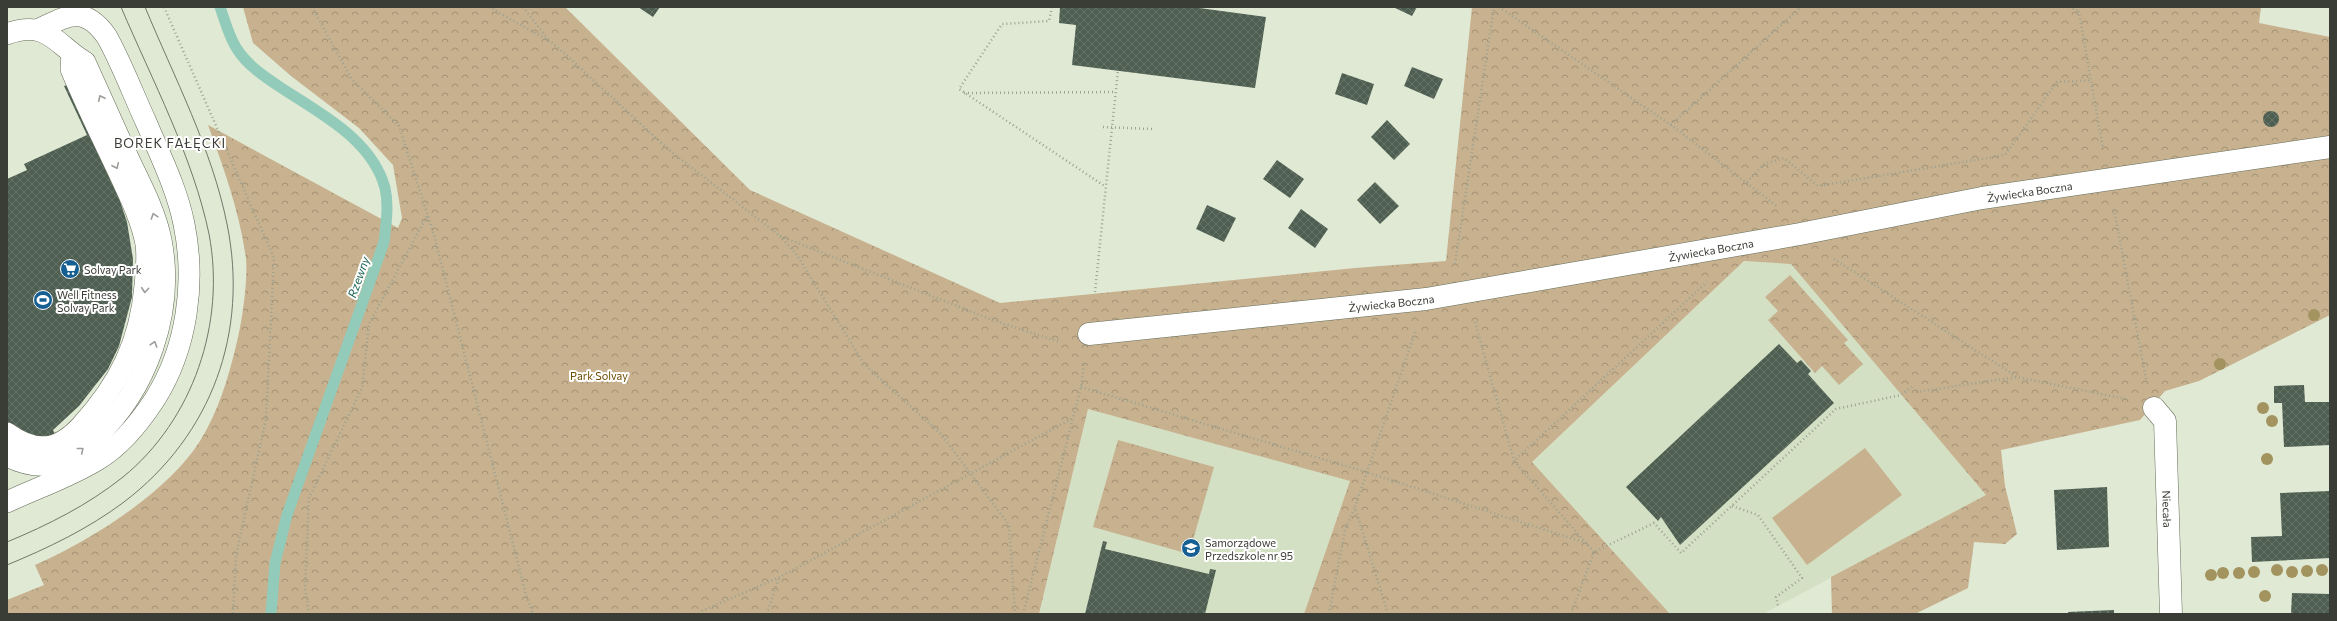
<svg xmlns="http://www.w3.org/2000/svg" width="2337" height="621" viewBox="0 0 2337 621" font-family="Commissioner,sans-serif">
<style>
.built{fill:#d4e0c4}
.green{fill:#c7b18e}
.forest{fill:url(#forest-crowns)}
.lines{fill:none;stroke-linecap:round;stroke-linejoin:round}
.stream{stroke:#93cbba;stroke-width:11}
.building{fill:url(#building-cross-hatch)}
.service-casing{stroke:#656d5a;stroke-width:22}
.minor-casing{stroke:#656d5a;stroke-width:23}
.path{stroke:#9ba292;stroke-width:2.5;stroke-dasharray:1 3;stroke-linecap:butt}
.service{stroke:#fff;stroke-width:21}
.minor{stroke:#fff;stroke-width:22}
.tram{stroke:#73786b;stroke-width:1}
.tree{fill:#a2935f}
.oneway{stroke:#9c9e9a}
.labels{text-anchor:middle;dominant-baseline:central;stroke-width:4;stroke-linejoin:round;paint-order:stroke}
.street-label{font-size:11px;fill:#3a3d35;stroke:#fff}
.poi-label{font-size:11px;fill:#3a3d35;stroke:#fff;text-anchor:start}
.park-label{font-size:11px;fill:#6f4c00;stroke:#fff}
.water-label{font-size:12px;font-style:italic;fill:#1d6453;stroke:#fff}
.quarter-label{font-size:13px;letter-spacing:1px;fill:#3a3d35;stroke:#fff}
</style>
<defs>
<pattern id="forest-crowns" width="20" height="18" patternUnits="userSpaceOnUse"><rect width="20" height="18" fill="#c7b18e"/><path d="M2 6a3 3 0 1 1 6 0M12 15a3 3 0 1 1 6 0" fill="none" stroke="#a39175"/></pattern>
<pattern id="building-cross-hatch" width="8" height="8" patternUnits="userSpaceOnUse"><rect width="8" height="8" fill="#4e5f51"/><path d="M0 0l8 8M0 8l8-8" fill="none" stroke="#667368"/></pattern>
</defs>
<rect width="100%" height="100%" fill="#e0e9d4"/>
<g class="built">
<path d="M1744,261L1791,264L1986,495L1763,614H1670L1532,462Z"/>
<path d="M1088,409L1350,481L1304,614H1039Z"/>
</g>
<path class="green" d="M1865,448L1902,495L1807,565L1772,518Z"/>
<g class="forest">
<path d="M243,7H565L750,190L1000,303L1355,268L1446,261L1472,7H2261L2259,23L2330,37V315L2199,381L2165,391L2140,420L2001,450L2005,486L2017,534L2005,544L1974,542L1968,588L1915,614H1832L1831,577L1986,495L1791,264L1744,261L1532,462L1670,614H1304L1350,481L1088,409L1039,614H7V600L44,585L35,565C90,541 167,493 200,441C218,412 228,379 236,346C242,324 248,280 246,259C240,213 224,169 208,125L398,228L402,218L393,165L359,128L291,76L253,43Z"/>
<path d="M1790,275L1848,340L1844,343L1863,364L1839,385L1822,366L1815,373L1768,320L1778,311L1765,297Z"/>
<path d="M1118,440L1214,467L1189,554L1093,527Z"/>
</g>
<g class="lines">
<path class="stream" d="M220,7C225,21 229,37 237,49C247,65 265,77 280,87C319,113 372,139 385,188C389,205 386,225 384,242L287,515L275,563L271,614"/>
</g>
<g class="building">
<path d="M638,7H660L653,17Z"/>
<path d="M1060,7H1192L1266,17L1255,88L1072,65L1076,25L1059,23Z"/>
<path d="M1393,7H1417L1412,16Z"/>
<path d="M1412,67L1443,79L1434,99L1404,86Z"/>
<path d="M1342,73L1374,84L1367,105L1335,94Z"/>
<path d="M67,85L120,201L127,222L133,259L132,297L119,346L108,369L79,406L53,430L58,441L7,468V179L27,170L24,164L87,135L64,86Z"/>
<circle cx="2271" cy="119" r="8"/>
<path d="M1387,120L1410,144L1394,160L1371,137Z"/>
<path d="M1277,160L1304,179L1290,198L1263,179Z"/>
<path d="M1375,182L1399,206L1380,224L1357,200Z"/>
<path d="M1207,205L1236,218L1224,242L1196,229Z"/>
<path d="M1301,209L1328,229L1315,248L1288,228Z"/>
<path d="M1779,344L1797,363L1801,360L1811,371L1808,374L1834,403L1680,545L1661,517L1658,521L1626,487Z"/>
<path d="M2304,385L2305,402H2330V445L2284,447L2282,403H2274V386Z"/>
<path d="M2107,487L2109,547L2057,550L2054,490Z"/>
<path d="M2330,491V558L2252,562L2251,537L2282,536L2280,493Z"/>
<path d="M1103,541L1107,542L1105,549L1209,574L1210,569L1216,570L1205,614H1085Z"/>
<path d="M2292,593L2330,594V614H2291Z"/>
<path d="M2114,610V614H2068V612Z"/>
</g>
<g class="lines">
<g class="service-casing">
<g id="service">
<path d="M7,34C48,19 56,45 85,62C100,96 116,130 131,164C143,189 156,214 161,240C175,312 147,390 94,439C65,465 44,474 7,456"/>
<path d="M7,433C35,453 57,452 81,426C119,384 140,343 145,286C146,273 148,257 146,244C141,218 129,195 118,171C102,137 85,103 71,69L72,54"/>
<path d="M7,502C37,488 69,477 97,460C121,446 140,422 155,399C187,348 196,283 184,224C177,189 160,155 146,122C133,94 122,64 107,37C84,4 67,16 37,30"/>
</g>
</g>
<g class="minor-casing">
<g id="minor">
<path id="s1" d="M1089,334L1426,299L1800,234L1982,198L2330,147"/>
<path id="s2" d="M2154,408L2165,421L2171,614"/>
</g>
</g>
<g class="path">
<path d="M164,7L274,258L266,419L236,555L233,614"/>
<path d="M312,7L351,78L399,126L434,235L526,595L533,614"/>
<path d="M489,7L551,42L563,52L669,150L780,236L995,321L1060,342"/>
<path d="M523,7L549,40"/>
<path d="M1052,7L1049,21L1002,24L959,89L1106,187"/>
<path d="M1499,7L1671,125L1778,207"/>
<path d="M2069,7L2078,11"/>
<path d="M2078,7L2103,149"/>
<path d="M964,93L1116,92"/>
<path d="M1671,125L1801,7"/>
<path d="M1103,127L1152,129"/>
<path d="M1747,182L1764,164L1784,158L1818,186L2005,155L2057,82L2092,80"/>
<path d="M2114,209L2146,379"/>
<path d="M780,236L797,255L864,364L941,434L1009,525L1015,614"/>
<path d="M1834,259L2017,377"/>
<path d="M1455,264L1494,7"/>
<path d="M1095,292L1118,70"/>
<path d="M1475,322L1514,461"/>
<path d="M1081,387L1366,472L1586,543"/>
<path d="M1916,392L2017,377L2126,399"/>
<path d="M1732,506L1758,515L1802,578L1776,597L1778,606"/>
<path d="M1594,552L1514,461L1707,282"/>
<path d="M309,614L305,588L309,498L362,388L369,324L427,216"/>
<path d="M699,614L702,611L780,577L1073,418"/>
<path d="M767,614L779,577"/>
<path d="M1023,614L1081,387L1084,364"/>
<path d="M1329,614L1345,530L1355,507"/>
<path d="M1388,614L1355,507L1416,330"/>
<path d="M1571,614L1594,552L1654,523L1681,553L1836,409L1901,395L1912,387"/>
</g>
<use href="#service" class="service"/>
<use href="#minor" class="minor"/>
<g class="tram">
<path d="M7,542C48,525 88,505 123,477C193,420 226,323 209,234C193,157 152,80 121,7"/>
<path d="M7,565C48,548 88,529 124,502C212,435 249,332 227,224C212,149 174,77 145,7"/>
</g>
</g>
<g class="tree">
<circle cx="2314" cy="315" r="6"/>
<circle cx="2220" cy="364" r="6"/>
<circle cx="2263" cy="408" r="6"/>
<circle cx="2272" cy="421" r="6"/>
<circle cx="2267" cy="459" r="6"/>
<circle cx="2277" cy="570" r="6"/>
<circle cx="2322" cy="570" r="6"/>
<circle cx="2307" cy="571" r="6"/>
<circle cx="2254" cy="572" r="6"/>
<circle cx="2292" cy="572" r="6"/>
<circle cx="2223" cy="573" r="6"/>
<circle cx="2239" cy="573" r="6"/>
<circle cx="2211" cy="575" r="6"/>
<circle cx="2265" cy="596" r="6"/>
</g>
<defs><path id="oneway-chevron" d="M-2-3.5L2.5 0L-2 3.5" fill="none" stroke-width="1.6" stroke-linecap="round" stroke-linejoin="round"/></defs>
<g class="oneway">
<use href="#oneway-chevron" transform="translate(101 98) rotate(-115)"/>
<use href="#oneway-chevron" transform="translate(116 166) rotate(65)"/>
<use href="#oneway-chevron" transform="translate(154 216) rotate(-108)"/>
<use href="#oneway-chevron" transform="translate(145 290) rotate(95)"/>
<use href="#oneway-chevron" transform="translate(154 344) rotate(-73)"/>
<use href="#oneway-chevron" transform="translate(81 450) rotate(-39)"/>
</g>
<defs>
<g id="supermarket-disc" transform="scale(1)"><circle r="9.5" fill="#165f93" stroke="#fff"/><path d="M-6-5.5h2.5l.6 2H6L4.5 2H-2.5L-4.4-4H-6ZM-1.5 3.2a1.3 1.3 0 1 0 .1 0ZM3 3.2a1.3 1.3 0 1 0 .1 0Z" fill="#fff"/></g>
<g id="stadium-disc" transform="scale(1)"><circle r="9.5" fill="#165f93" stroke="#fff"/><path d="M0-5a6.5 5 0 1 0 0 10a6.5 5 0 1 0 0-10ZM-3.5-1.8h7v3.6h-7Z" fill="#fff"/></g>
<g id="school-disc" transform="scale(1)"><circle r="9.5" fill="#165f93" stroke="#fff"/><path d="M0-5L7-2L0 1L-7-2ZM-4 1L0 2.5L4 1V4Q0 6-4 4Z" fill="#fff"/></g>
</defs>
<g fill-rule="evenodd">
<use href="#supermarket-disc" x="70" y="269"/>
<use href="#stadium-disc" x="43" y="300"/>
<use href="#school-disc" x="1191" y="548"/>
</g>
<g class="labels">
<g class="street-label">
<text stroke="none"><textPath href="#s1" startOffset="952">Żywiecka Boczna</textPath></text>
<text stroke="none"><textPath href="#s1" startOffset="628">Żywiecka Boczna</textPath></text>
<text stroke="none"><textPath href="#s1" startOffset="304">Żywiecka Boczna</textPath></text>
<text stroke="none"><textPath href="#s2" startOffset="105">Niecała</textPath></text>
</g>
<g class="poi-label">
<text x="84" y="269">Solvay Park</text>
<text x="57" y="294">Well Fitness<tspan x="57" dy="13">Solvay Park</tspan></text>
<text x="1205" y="542">Samorządowe<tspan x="1205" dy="13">Przedszkole nr 95</tspan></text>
</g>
<g class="park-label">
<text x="599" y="375">Park Solvay</text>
</g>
<g class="water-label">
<text transform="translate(358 277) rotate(-70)">Rzewny</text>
</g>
<g class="quarter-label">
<text x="170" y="143">BOREK FAŁĘCKI</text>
</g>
</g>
<rect width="2337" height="621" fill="none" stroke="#3a3d35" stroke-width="16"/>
</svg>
